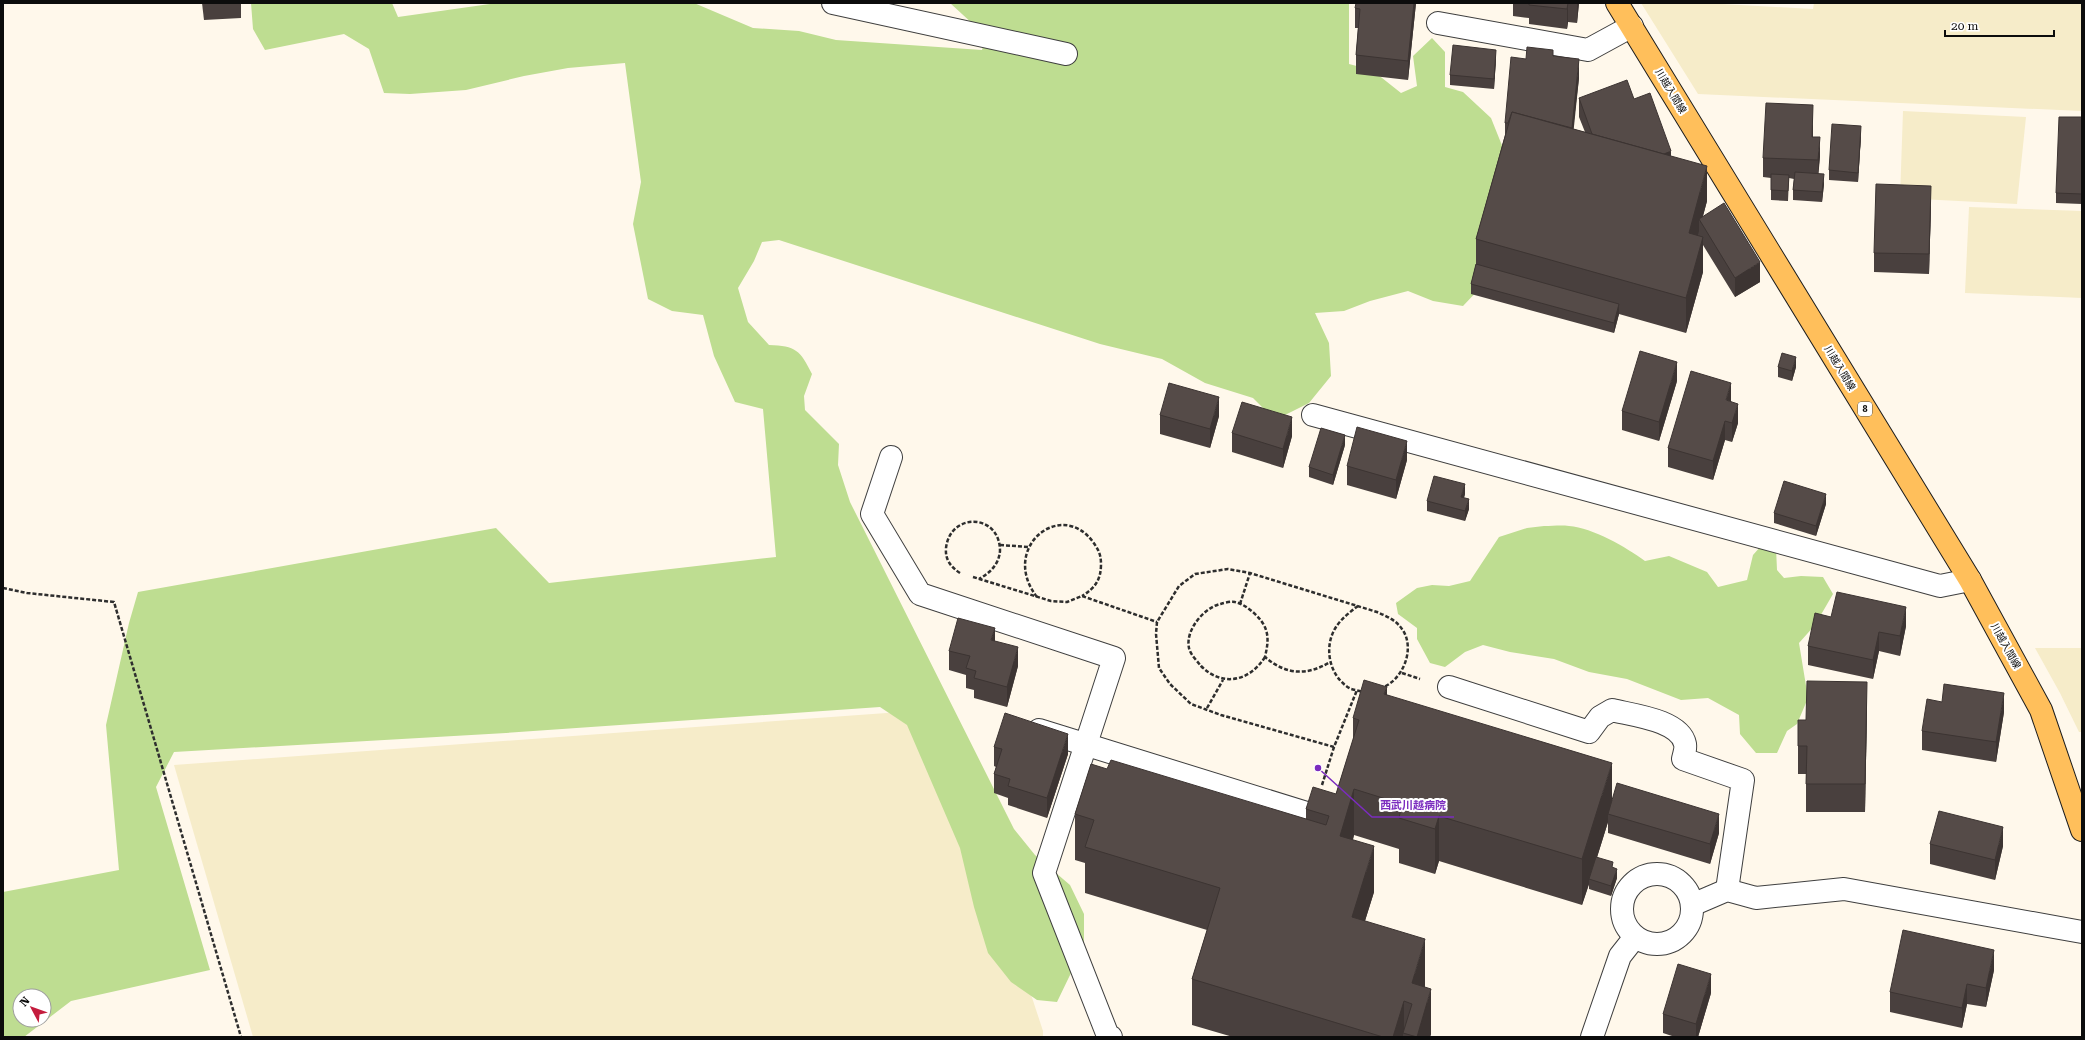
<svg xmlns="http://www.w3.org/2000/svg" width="2085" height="1040" viewBox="0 0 2085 1040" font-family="'Roboto Serif','Noto Sans JP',serif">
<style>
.farmland{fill:#f6ecc9}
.forest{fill:#bedd91;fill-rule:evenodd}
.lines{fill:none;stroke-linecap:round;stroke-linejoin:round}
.minor-casing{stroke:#3f3f3f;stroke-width:24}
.major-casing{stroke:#1d1d1d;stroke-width:24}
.path{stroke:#2e2e2e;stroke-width:2.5;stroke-dasharray:4 2;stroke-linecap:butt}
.minor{stroke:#fff;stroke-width:22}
.major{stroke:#ffbf5b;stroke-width:22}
.wall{fill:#49403e}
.shaded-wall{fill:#3c3432}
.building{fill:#554b48;stroke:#3c3432}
.labels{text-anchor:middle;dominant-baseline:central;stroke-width:4;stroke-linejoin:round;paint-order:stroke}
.shield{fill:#fff;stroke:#555;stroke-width:1}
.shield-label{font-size:9px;font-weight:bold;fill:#0c0c0c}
.street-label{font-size:10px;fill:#0c0c0c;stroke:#fff}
.leader{fill:none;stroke:#7b2cbf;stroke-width:1.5}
.callout-dot{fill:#7b2cbf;stroke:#fff;stroke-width:1.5}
.callout-label{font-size:11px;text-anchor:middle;font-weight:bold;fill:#7b2cbf;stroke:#fff;stroke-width:4;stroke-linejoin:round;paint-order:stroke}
</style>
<rect width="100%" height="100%" fill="#fff8eb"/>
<g class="farmland">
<path d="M1641,3H1704L1813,9L1814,3H2082V111L1698,94Z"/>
<path d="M1903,111L2026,117L2017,204L1900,198Z"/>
<path d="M1969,207L2082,211V298L1965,293Z"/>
<path d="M2035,648H2082V732H2079L2060,693Z"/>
<path d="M914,711L998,894L1043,1031V1037H253L174,765Z"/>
</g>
<g class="forest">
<path d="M251,3H392L398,17L497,3H694L753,28L799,31L836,40L982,50L986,36L950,3H1349V64L1372,70L1401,93L1417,86L1413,56L1432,38L1445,52V87L1463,92L1491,118L1503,148L1501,266L1463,306L1433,301L1408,291L1370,301L1344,311L1315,313L1329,343L1331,376L1309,403L1275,420L1253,398L1205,383L1162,359L1100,344L779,240L762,242L754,261L738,288L748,322L769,345C796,346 800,350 812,374L804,396L805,410L839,444L838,465L850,502L1014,829L1035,855L1070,885L1084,914V946L1057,1002L1037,1000L1011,982L988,953L974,907L960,848L907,725L880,707L506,733L174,752L156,787L210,970L71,1001L24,1037H3V892L119,870L106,725L129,623L138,592L496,528L549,583L776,557L763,409L735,402L714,356L703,315L672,311L648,299L633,224L641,182L625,63L568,68L524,76L466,90L410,94L384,93L369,49L344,34L265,50L253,29ZM20,996H44V1020H20Z"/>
<path d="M1544,526C1553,526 1561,525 1569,526C1593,528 1626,547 1645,561L1669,556L1707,572L1718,587L1747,580L1753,555L1761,546L1776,548L1777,570L1784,578L1801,576L1823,577L1833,594L1815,625L1799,643L1808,698L1797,724L1787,731L1777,753H1756L1740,734L1739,715L1708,698L1681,700L1627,679L1589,672L1554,659L1510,652L1483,645L1465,652L1445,667L1430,663L1417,639V628L1398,614L1396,603L1417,588L1432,585L1449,586L1470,581L1499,537L1527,528Z"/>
</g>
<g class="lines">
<g class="minor-casing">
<g id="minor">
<path d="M833,3L1066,54"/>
<path d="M1438,23L1588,50L1632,26"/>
<path d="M1313,415L1940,586L1970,580"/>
<path d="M891,457L872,514L920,594L1114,658L1044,873L1108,1036L1111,1037"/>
<path d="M1449,687L1589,732L1600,717L1612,710C1632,715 1680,720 1685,744C1686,748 1684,755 1683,759L1743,780L1727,890"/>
<path d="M1039,730L1313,815"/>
<circle cx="1657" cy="909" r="35"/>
<path d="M1692,905L1727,890L1756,898L1844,889L2082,932"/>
<path d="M1592,1037L1620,956L1635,937"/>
</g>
</g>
<g class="major-casing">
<path id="major" d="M1617,3L1970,580L2041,710L2082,830"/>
</g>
<g class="path">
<path d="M1000,545L1029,547"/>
<path d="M960,573C951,567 945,560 946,548C950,512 1000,513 1000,551C999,564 990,573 979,579"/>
<path d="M973,577L1051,601L1067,602L1082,596L1157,622"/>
<path d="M3,588L27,593L114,602L241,1037"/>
<path d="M1037,597C999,548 1061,498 1093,542C1098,549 1101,554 1101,564C1101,580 1095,588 1082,596"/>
<path d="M1240,604L1250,573"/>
<path d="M1358,606C1350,612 1341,619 1336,627C1323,647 1329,677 1351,689C1355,690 1360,691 1363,692"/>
<path d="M1265,657C1249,682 1222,687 1201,666C1197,661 1190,654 1189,648C1185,630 1204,608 1220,604C1224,603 1231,601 1235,602C1246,604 1263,619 1266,630C1269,639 1267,648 1265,657C1286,675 1307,676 1330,662"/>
<path d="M1402,673L1420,679"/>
<path d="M1207,708L1223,680"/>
<path d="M1334,747L1221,715L1191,704L1170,684L1159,668L1156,634L1157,622L1179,586L1195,574L1228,569L1250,573L1377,612C1386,616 1396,620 1402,629C1416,648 1403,681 1381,688"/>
<path d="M1322,785L1334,747L1357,690"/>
</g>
<use href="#minor" class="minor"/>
<use href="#major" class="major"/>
</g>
<g class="wall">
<path d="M202,3H241V18L204,20Z"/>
<path d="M1416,3L1408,80L1356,74V55L1358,28H1355V8Z"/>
<path d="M1513,3H1579L1577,23L1568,22L1567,29L1529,24V18L1513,16Z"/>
<path d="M1553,56L1579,78L1573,129L1585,132L1579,117V98L1634,99L1671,156L1707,201L1703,216L1760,282L1735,297L1703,245V272L1686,333L1619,314L1614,333L1471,294V284L1476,264V239L1505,135V123L1526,59Z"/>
<path d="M1496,59L1494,89L1450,85V75Z"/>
<path d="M2082,117V204L2056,203V193Z"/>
<path d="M1813,125V137L1820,156L1818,174L1824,184L1822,202L1793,200V190L1794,179L1789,178L1788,201L1771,200V178L1763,177V158Z"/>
<path d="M1861,136L1858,182L1829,180V170Z"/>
<path d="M1931,206L1929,274L1874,272V253Z"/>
<path d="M1778,367H1796L1792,381L1778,377Z"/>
<path d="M1677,381L1659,441L1622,430V411Z"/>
<path d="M1731,401L1738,423L1732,442L1725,440L1713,480L1668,467V448Z"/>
<path d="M1160,415L1219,416L1210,448L1160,434Z"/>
<path d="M1232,433L1292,436L1283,468L1232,452Z"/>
<path d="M1345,445L1333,485L1309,477V467Z"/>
<path d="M1407,460L1396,499L1347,485V466Z"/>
<path d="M1465,494L1464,498L1469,509L1465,521L1427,511V501Z"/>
<path d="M1826,504L1816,536L1774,523V513Z"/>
<path d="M1831,617L1906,626L1900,656L1879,651L1873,679L1808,665V646Z"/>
<path d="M995,641L1018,666L1007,707L974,698V690L966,688V675L949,670V651Z"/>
<path d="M1387,695L1612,801L1719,833L1710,864L1608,833V822L1597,857L1613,868L1617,878L1611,896L1589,889V884L1582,905L1439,861L1435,874L1399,863V849L1354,835L1353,840L1374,892L1365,921L1425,985V987L1431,1034L1430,1037H1233L1192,1025V979L1207,930L1085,893V863L1075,860V814L1107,769L1306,819V809L1336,794L1353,740V718Z"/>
<path d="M1867,710L1865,812H1806V774H1798V746L1806,720Z"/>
<path d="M2004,712L1996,762L1922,750V731Z"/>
<path d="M994,747L1068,754L1047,818L1008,805V798L994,793V774L996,767L994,766Z"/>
<path d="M1930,844L2003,846L1995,880L1930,864Z"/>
<path d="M1994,970L1986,1007L1967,1004L1962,1028L1890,1012V992Z"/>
<path d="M1711,993L1698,1037H1675L1663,1033V1014Z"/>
</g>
<g class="shaded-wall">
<path d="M1414,3H1416L1408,80V61Z"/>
<path d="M1568,3V22L1567,29V9Z"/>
<path d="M1577,3H1579L1577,23Z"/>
<path d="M1496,50V59L1494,89V79Z"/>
<path d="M1579,59V78L1571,155V136Z"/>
<path d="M1813,105V125L1812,156V137Z"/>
<path d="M1861,126V136L1858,182V173Z"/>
<path d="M1820,137V156L1818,180V160Z"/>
<path d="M1671,151V171L1645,160Z"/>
<path d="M1707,166V201L1701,223L1699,219V231L1689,268V233Z"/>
<path d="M1824,174V184L1822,202V192Z"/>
<path d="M1931,186V206L1929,274V254Z"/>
<path d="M1703,237V272L1686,333V298Z"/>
<path d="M1760,262V282L1735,297V278Z"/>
<path d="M1619,304V314L1614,333V323Z"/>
<path d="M1796,357V367L1792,381V371Z"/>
<path d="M1677,362V381L1659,441V422Z"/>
<path d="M1731,383V402L1726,400Z"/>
<path d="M1219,397V416L1210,448V429Z"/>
<path d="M1738,404V423L1732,442V423Z"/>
<path d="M1292,417V436L1283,468V449Z"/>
<path d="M1725,421V440L1713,480V461Z"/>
<path d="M1345,435V445L1333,485V475Z"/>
<path d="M1407,441V460L1396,499V480Z"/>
<path d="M1465,484V494L1461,507V497Z"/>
<path d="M1826,494V504L1816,536V526Z"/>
<path d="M1469,499V509L1465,521V511Z"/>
<path d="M1906,607V626L1900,656V636Z"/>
<path d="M995,628V647L991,640Z"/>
<path d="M1879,632V651L1873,679V660Z"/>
<path d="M1018,647V666L1007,707V687Z"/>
<path d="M1867,682V710L1865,812V784Z"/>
<path d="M1387,687V733L1384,694Z"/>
<path d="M2004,693V712L1996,762V742Z"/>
<path d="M1068,734V754L1047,818V798Z"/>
<path d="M1612,763V809L1608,814V822L1590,880L1589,879V884L1582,905V859Z"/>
<path d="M1354,789V835L1340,882V836Z"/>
<path d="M1719,814V833L1710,864V844Z"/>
<path d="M1439,816V861L1435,874V829Z"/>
<path d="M2003,827V846L1995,880V860Z"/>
<path d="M1374,846V892L1352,962V917Z"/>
<path d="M1617,869V878L1611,896V886Z"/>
<path d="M1425,939V985L1412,1027V983Z"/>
<path d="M1994,950V970L1986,1007V988Z"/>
<path d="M1711,974V993L1698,1037H1696V1024Z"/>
<path d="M1967,984V1004L1962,1028V1008Z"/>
<path d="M1431,989V1034L1430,1037H1417Z"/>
<path d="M1404,1001V1033H1403V1037H1393Z"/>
</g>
<g class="building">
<path d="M1356,3H1414L1408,61L1356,55L1360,9L1355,8Z"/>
<path d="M1529,3H1568L1567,9L1529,5Z"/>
<path d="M1453,45L1496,50L1494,79L1450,75Z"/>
<path d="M1527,47L1553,50V56L1579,59L1572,128L1512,112L1508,123H1505L1511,57L1526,59Z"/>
<path d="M1627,80L1634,99L1650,93L1671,151L1664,154L1592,134L1579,98Z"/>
<path d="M1766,103L1813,105L1812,137H1820L1818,160L1763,158Z"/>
<path d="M1512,112L1707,166L1689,233L1703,237L1686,298L1476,239Z"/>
<path d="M2059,117H2082V194L2056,193Z"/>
<path d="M1832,124L1861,126L1858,173L1829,170Z"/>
<path d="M1795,172L1824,174L1822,192L1793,190Z"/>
<path d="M1771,174L1789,175L1788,191L1771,190Z"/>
<path d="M1876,184L1931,186L1929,254L1874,253Z"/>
<path d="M1724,203L1760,262L1735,278L1699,219Z"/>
<path d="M1476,264L1619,304L1614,323L1471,284Z"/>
<path d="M1640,351L1677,362L1659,422L1622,411Z"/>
<path d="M1782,353L1796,357L1792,371L1778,367Z"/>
<path d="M1691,371L1731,383L1726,400L1738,404L1732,423L1725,421L1713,461L1668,448Z"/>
<path d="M1169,383L1219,397L1210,429L1160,415Z"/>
<path d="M1242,402L1292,417L1283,449L1232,433Z"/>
<path d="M1357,427L1407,441L1396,480L1347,466Z"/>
<path d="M1321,428L1345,435L1333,475L1309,467Z"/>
<path d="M1434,476L1465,484L1461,497L1469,499L1465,511L1427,501Z"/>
<path d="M1784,481L1826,494L1816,526L1774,513Z"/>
<path d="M1837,592L1906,607L1900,636L1879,632L1873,660L1808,646L1815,613L1831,617Z"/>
<path d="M958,618L995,628L991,640L1018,647L1007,687L974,678L976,671L966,668L970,656L949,651Z"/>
<path d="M1364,680L1387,687L1384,694L1612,763L1582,859L1439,816L1435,829L1399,818L1402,804L1354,789L1340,836L1374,846L1352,917L1425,939L1412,983L1431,989L1417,1037L1403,1033L1412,1004L1404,1001L1393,1037H1383L1192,979L1220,888L1085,847L1094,820L1075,814L1091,764L1107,769L1111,760L1326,825L1329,816L1306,809L1313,787L1336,794L1359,720L1353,718Z"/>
<path d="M1807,681L1867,682L1865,784H1806L1807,746H1798V720H1806Z"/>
<path d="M1944,684L2004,693L1996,742L1922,731L1927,699L1942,702Z"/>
<path d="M1005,713L1068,734L1047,798L1008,786L1010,779L994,774L1002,749L994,747Z"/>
<path d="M1617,783L1719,814L1710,844L1608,814Z"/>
<path d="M1939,811L2003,827L1995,860L1930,844Z"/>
<path d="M1596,857L1613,862L1612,867L1617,869L1611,886L1589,879Z"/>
<path d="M1903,930L1994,950L1986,988L1967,984L1962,1008L1890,992Z"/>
<path d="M1678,964L1711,974L1696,1024L1663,1014Z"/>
</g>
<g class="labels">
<rect class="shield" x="1858" y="402" width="14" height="14" rx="3"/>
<g class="shield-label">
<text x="1865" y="409">8</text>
</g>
<g class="street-label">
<text transform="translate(1671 91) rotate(59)">川越入間線</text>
<text transform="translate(1840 368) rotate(59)">川越入間線</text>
<text transform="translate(2006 646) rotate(61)">川越入間線</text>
</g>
</g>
<path class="leader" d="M1318 768L1372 817H1454"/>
<circle class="callout-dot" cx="1318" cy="768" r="4"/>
<g class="callout-label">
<text x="1413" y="809">西武川越病院</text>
</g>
<rect width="2085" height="1040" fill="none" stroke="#0c0c0c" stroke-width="8"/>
<g transform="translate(32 1008) rotate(311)"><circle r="19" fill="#ffffff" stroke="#9e9e9e"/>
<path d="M0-3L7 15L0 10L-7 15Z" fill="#c41c3d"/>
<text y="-6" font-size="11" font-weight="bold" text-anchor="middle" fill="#0c0c0c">N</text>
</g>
<path d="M1945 30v6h109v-6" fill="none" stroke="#0c0c0c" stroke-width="2"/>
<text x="1951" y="30" font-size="12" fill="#0c0c0c" stroke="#ffffff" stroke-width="3" paint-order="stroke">20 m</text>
</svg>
